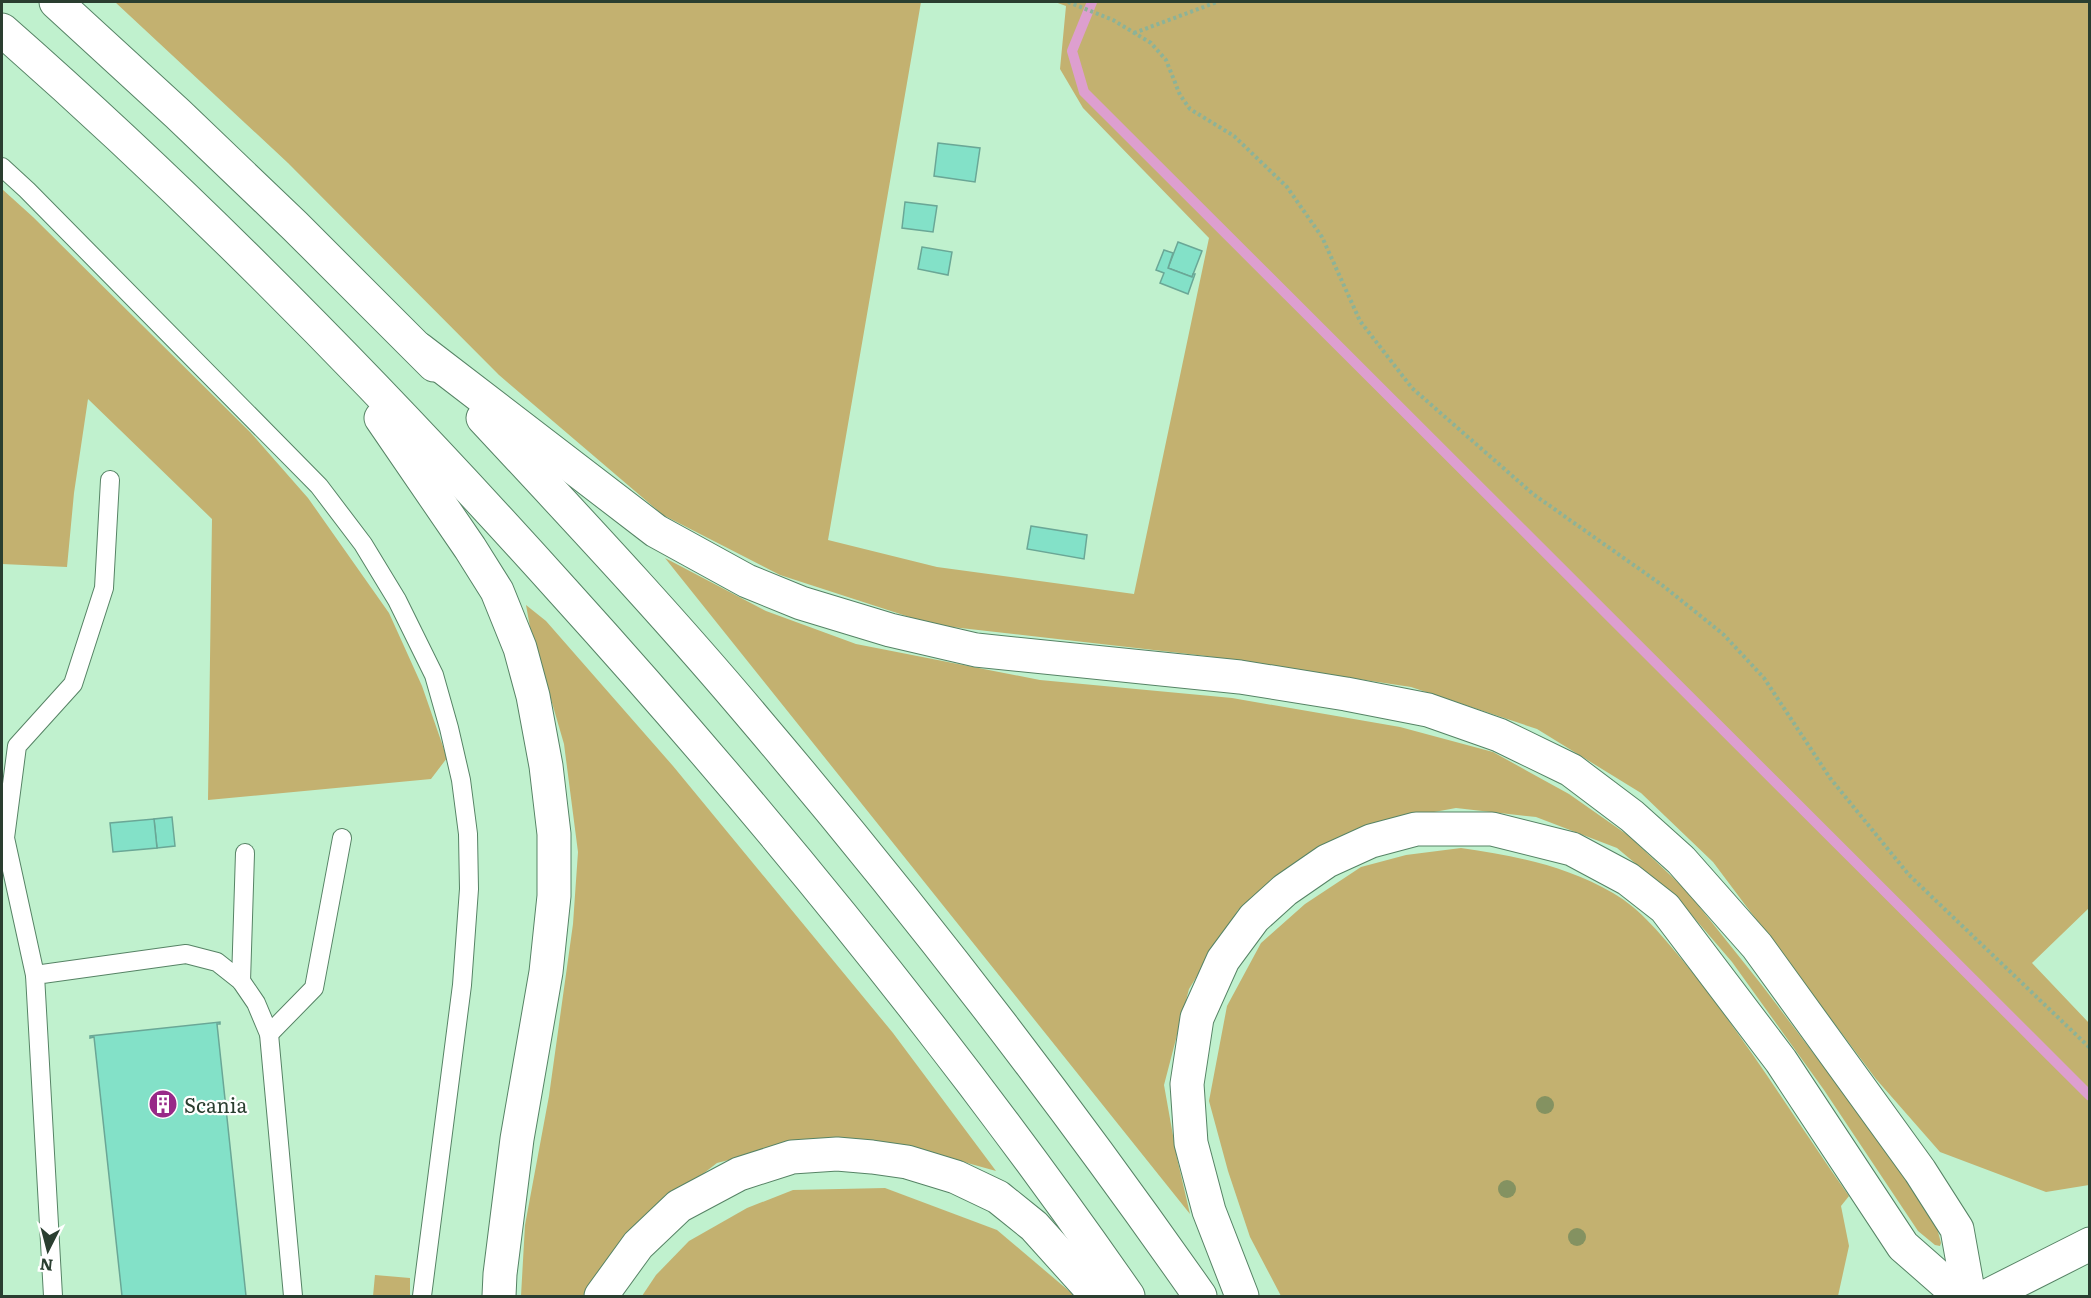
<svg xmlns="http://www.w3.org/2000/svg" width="2091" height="1298" viewBox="0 0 2091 1298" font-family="Literata,serif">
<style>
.green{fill:#c3b170}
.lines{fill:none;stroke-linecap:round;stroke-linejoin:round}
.stream{stroke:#dd9fcf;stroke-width:10}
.building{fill:#83e1c8;stroke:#6aa796;stroke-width:1.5}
.lane-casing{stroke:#568365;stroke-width:20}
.secondary-casing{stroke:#568365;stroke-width:35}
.highway-casing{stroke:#568365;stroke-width:35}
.path{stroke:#8cb398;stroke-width:4;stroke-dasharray:3 3;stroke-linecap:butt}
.lane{stroke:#fff;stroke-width:18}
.secondary{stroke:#fff;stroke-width:33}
.highway{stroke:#fff;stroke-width:33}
.tree{fill:#849261}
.labels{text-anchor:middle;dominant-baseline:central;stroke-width:4.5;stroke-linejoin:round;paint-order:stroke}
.poi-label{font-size:20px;fill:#2a3e30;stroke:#fff;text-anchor:start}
</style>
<rect width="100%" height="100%" fill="#c0f1ce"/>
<g class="green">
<path d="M115,2H921L828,540L937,567L1134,594L1209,238L1083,108L1060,69L1066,6L1055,2H2089V908L2032,963L2089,1023V1185L2046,1192L1940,1152L1876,1079L1713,862L1641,793L1537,729L1411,687L1206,656L934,625L780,575L663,515L499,375L288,163Z"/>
<path d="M2,189L33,217L250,432L308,498L389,613L422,686L447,758L431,779L208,800L212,519L88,399L74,493L67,567L2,564Z"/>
<path d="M665,558L766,611L856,644L1040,680L1232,698L1400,727L1493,752L1569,794L1629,836L1686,890L1761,984L1904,1173L1934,1217L1941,1243L1940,1246L1935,1245L1918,1231L1824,1090L1732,962L1678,899L1617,848L1536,817L1456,808L1379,822L1296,863L1238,910L1189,989L1164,1085L1177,1158L1190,1214Z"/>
<path d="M526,605L546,621L673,766L893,1033L996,1171L903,1145L809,1139L717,1163L655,1211L586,1290L583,1296H521L525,1225L549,1096L573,924L578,852L564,744L530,627Z"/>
<path d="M1461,848C1515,856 1564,865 1613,893C1641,909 1663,937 1684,962C1744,1036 1794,1118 1849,1196L1841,1206L1849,1246L1838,1296H1281L1250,1237L1228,1171L1209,1101L1227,1006L1261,943L1305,904L1361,867L1406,855Z"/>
<path d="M885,1188L997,1230L1075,1296H642L656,1275L689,1241L747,1208L793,1190Z"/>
<path d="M375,1275L410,1278V1296H373Z"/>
</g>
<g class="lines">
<path class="stream" d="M1092,2L1072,51L1084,92L2090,1096"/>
</g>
<g class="building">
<path d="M938,143L980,148L975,182L934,176Z"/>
<path d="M905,202L937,206L933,232L902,228Z"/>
<path d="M1178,242L1202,251L1192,277L1168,268Z"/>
<path d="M922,247L952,252L948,275L918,269Z"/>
<path d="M1164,250L1173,253L1168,268L1192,277L1193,274H1195L1188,294L1160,283L1164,273L1156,270Z"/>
<path d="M1031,526L1087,535L1084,559L1027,549Z"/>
<path d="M172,817L175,846L157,848L154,819Z"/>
<path d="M154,819L157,848L113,852L110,823Z"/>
<path d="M220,1022V1024H217L246,1296H122L94,1037L90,1038V1036Z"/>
</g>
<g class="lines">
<g class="lane-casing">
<g id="lane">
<path d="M2,167L27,190L319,486L363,544L397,600L434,675L449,728L461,780L468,834L469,889L462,985L422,1296"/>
<path d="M35,975L5,838L17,746L73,684L104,588L110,480"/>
<path d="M241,981L245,853"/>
<path d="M269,1034L314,988L342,838"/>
<path d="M53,1296L35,975L186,954L217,962L241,981L256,1003L269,1034L293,1296"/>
</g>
</g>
<g class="secondary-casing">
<path id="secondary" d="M1987,1296L2090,1244"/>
</g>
<g class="highway-casing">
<g id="highway">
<path d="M56,2L178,114L295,226L434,365"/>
<path d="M2,30C200,204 386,394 563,591C765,814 956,1049 1128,1296"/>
<path d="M419,349L656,531L747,581L801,603L890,630L976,650L1240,677L1346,694L1428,710L1499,735L1571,770L1632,816L1681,860L1757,946L1920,1171L1957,1229L1969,1296"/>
<path d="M381,418L470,548L497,591L520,648L533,696L546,766L554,834V896L546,972L517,1139L500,1274L499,1296"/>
<path d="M483,418C576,518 670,618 758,723C914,907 1062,1099 1200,1296"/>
<path d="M601,1296L638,1245L679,1206L739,1174L792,1157L837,1154L872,1157L907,1162L956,1177L998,1197L1034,1226L1097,1296"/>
<path d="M1242,1296L1209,1211L1191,1143L1187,1084L1197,1018L1223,960L1254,918L1285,890L1327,861L1371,841L1416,829H1492L1572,849L1628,879L1665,908L1781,1061L1903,1246L1960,1296"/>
</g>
</g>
<g class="path">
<path d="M1068,2L1113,20L1151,43L1166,60L1180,95L1190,109L1234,136L1287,187L1322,237L1360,321L1412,388L1533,494L1662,585L1723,634L1764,678L1830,778L1909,875L2090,1048"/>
<path d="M1134,33L1217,2"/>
</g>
<use href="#lane" class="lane"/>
<use href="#secondary" class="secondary"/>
<use href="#highway" class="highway"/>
</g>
<g class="tree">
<circle cx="1545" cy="1105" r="9"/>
<circle cx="1507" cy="1189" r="9"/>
<circle cx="1577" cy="1237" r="9"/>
</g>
<defs>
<g id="building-disc" transform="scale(1.5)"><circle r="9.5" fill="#982988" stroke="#fff"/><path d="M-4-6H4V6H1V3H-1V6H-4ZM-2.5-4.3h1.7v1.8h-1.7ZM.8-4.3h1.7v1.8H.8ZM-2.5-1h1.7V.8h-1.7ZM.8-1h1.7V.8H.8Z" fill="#fff"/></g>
</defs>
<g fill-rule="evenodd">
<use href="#building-disc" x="163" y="1104"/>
</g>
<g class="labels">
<g class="poi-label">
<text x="184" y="1104">Scania</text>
</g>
</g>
<rect width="2091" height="1298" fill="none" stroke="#2a3e30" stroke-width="6"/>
<g transform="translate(48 1250) rotate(186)" stroke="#ffffff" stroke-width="4.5" paint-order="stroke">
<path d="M0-4.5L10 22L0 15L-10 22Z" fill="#2a3e30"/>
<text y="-9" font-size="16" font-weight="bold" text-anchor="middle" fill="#2a3e30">N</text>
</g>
</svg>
